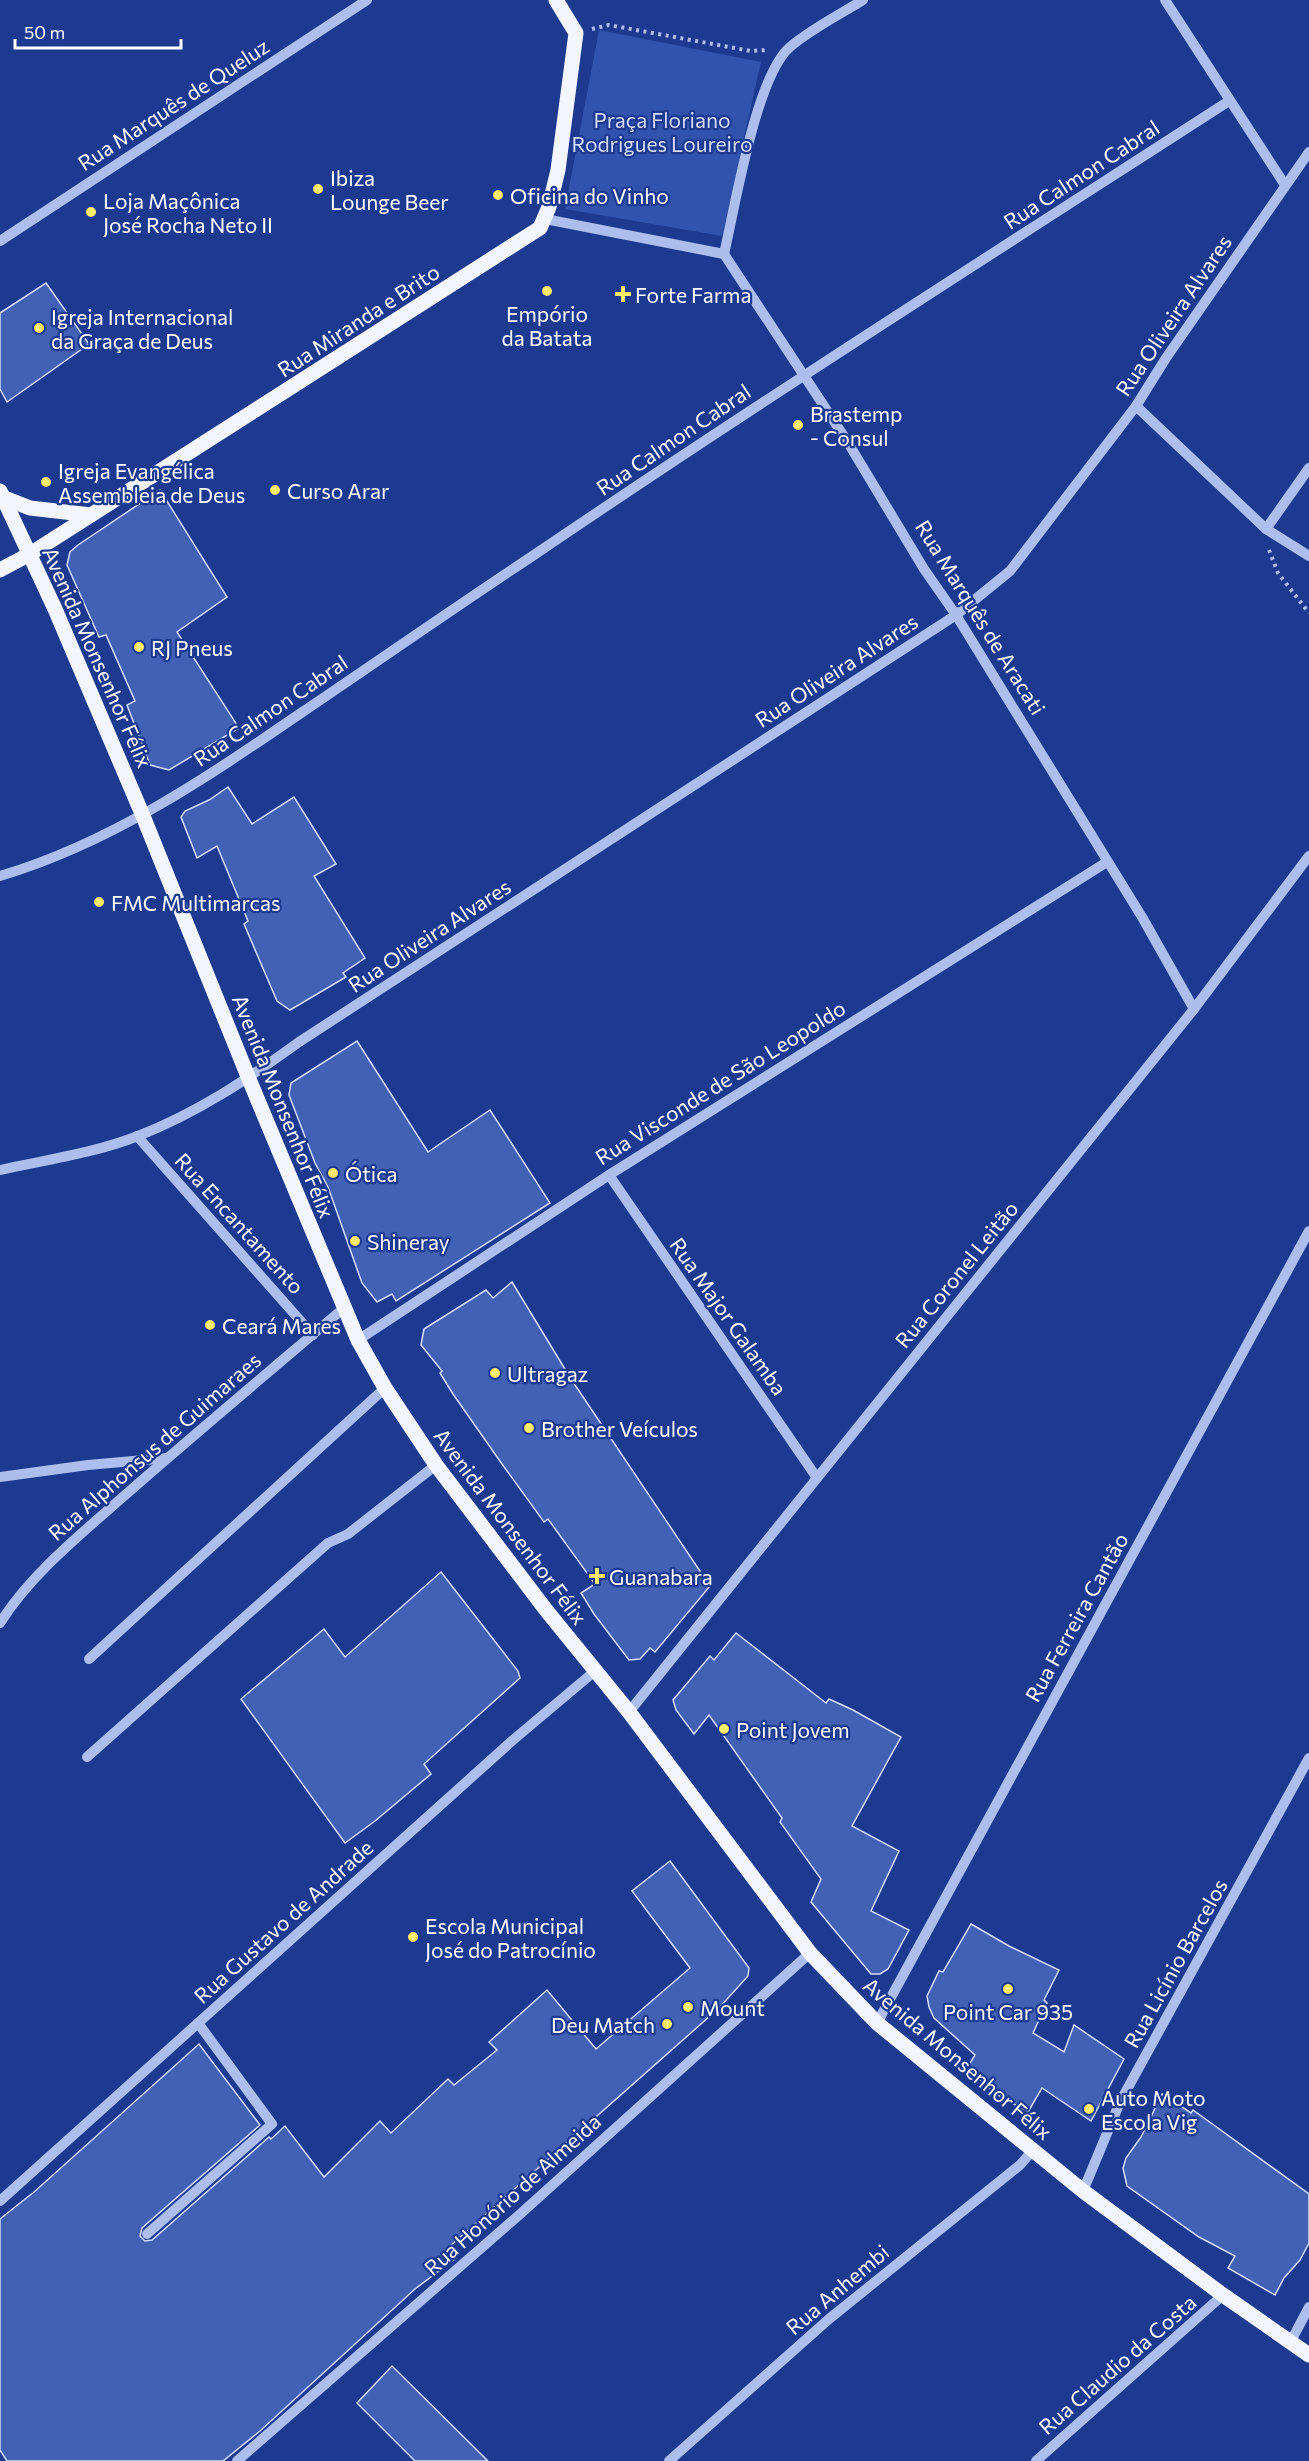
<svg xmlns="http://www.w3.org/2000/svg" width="1309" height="2461" viewBox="0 0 1309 2461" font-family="Commissioner,sans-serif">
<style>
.green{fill:#3152ad}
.building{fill:#4261b5;stroke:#d2ddfa;stroke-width:1.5}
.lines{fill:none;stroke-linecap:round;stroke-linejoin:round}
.path{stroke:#acbeed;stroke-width:4;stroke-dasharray:3 4.5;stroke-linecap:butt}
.minor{stroke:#acbeed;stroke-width:10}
.major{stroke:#f3f6ff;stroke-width:15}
.poi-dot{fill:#fded6b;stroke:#1d3a90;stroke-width:2}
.labels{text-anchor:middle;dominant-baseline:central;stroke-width:4.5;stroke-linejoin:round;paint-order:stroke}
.street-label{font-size:21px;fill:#fff;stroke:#1d3a90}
.park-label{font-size:21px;fill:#d2ddfa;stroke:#1d3a90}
.poi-label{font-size:21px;fill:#fff;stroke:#1d3a90;text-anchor:start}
</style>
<rect width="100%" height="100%" fill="#1d3a90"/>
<path class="green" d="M599,30L761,62L722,236L565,209Z"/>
<g class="building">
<path d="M46,283L89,344L7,402L0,389V313Z"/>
<path d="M160,490L227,597L177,632L239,728L169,770L150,765L127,705L135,701L106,635L99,637L67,565L70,552L78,545Z"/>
<path d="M228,787L252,824L294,797L336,864L314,876L365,958L343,973L346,977L290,1010L277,1001L244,924L248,921L217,846L197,858L181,817L185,811L209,800Z"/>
<path d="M357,1041L428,1152L490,1110L550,1203L396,1301L392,1294L377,1302L362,1283L328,1187L315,1163L289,1095L291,1083Z"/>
<path d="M512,1282L571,1379L710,1586L655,1652L650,1648L640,1659L629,1660L594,1614L581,1593L595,1584L548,1519L544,1522L502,1464L453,1394L440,1373L442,1371L421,1345L424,1329L486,1290L493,1298Z"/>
<path d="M441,1572L518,1671L520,1678L424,1764L431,1774L375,1821L345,1843L241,1699L324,1629L345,1657Z"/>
<path d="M736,1633L826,1703L829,1699L853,1710L901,1737L852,1826L899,1851L871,1911L909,1930L888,1969L880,1974H871L811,1902L821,1879L780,1822L782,1818L709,1715L694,1734L676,1710L673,1700L710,1656L714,1660Z"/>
<path d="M670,1861L749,1968L748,1976L719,2008L448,2248L456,2258L415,2289L260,2431L223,2461H7L0,2450V2219L34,2192L199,2044L260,2125L142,2228L140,2236L145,2241L152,2240L269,2137L271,2139L285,2126L324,2177L380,2121L391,2133L448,2079L454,2085L497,2050L489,2042L547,1990L596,2049L690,1968L632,1891Z"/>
<path d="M971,1924L1009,1946L1059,1970L1044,2000L1047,2003L1033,2033L1064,2052L1074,2025L1124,2059L1091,2121L1042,2088L1028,2112L996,2094L967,2068L975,2055L934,2018L929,2007L927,1996L939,1971L943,1972Z"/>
<path d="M1162,2094L1191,2113L1193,2110L1309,2194V2243L1300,2260L1284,2278L1275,2295L1228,2268L1235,2256L1199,2237L1127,2186L1123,2168L1126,2158L1141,2137Z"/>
<path d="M392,2366L488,2461H415L357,2403Z"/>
</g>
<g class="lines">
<g class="path">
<path d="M592,29L609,25L751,51L767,50"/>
<path d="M1269,550L1278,573L1309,613"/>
</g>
<g class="minor">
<path d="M1165,0L1285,185"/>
<path d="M545,219L724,254"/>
<path d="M0,241L367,0"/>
<path d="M724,254L847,441L924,569L956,615L1142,917L1194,1009"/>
<path d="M724,254C735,207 756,76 790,47C811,29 839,15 863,0"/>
<path d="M1136,406L1266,529L1309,556"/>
<path d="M1266,529L1309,468"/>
<path d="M0,876C111,843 206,778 301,713C378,661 454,608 531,557C761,401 995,252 1229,101"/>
<path d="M137,1136L313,1335"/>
<path d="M0,1170C45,1160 95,1153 138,1136C197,1113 248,1079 299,1042L956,615L1010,571L1136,406L1166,358L1309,152"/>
<path d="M609,1175L817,1478"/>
<path d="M358,1340L609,1175L1107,862"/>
<path d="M0,1477L88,1465L167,1458"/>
<path d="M0,1623C32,1573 80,1535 124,1496C197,1432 271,1370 344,1308"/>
<path d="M89,1659L385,1388"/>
<path d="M629,1712L1194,1009L1309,856"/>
<path d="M87,1757L328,1543L348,1534L436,1465"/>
<path d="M877,2023L1309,1231"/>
<path d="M1083,2191L1120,2102L1309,1758"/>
<path d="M0,2201L513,1740L595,1671"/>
<path d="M147,2234L272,2124L198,2023"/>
<path d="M1291,2341L1309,2307"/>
<path d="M237,2461L518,2216L810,1953"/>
<path d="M669,2461L829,2319L1020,2165L1033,2150"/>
<path d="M1036,2461L1223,2295"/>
</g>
<g class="major">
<path d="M0,491L55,609L143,816L249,1079L358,1340L385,1388L436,1465L546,1610L629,1712L810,1953L877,2023L1083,2191L1223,2295L1309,2355"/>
<path d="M2,497L30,508L91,515"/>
<path d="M0,570L30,554L540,228L549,207L558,170L576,33L556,0"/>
</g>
</g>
<g class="poi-dot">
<circle cx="318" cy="189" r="6"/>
<circle cx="498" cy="195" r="6"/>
<circle cx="91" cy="212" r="6"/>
<circle cx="547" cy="291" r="6"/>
<path d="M620 285h6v6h6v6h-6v6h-6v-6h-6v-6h6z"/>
<circle cx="39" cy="328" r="6"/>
<circle cx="798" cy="425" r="6"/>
<circle cx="46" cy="482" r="6"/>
<circle cx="275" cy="490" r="6"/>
<circle cx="139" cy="647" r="6"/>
<circle cx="99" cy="902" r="6"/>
<circle cx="333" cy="1173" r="6"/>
<circle cx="355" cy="1241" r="6"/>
<circle cx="210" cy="1325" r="6"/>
<circle cx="495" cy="1373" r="6"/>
<circle cx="529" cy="1428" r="6"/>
<path d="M594 1567h6v6h6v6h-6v6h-6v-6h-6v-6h6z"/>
<circle cx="724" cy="1729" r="6"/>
<circle cx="413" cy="1937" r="6"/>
<circle cx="1008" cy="1989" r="6"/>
<circle cx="688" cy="2007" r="6"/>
<circle cx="667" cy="2024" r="6"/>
<circle cx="1089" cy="2109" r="6"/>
</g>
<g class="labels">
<g class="street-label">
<text transform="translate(173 104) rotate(-33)">Rua Marquês de Queluz</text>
<text transform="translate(1081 174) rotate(-33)">Rua Calmon Cabral</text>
<text transform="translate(1173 315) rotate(-56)">Rua Oliveira Alvares</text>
<text transform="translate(358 320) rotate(-33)">Rua Miranda e Brito</text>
<text transform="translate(673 439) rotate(-34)">Rua Calmon Cabral</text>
<text transform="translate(981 617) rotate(58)">Rua Marquês de Aracati</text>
<text transform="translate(98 657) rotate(66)">Avenida Monsenhor Félix</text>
<text transform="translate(836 670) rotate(-33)">Rua Oliveira Alvares</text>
<text transform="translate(270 710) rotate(-34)">Rua Calmon Cabral</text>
<text transform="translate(429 935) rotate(-33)">Rua Oliveira Alvares</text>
<text transform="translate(720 1082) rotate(-32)">Rua Visconde de São Leopoldo</text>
<text transform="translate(284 1106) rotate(68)">Avenida Monsenhor Félix</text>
<text transform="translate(240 1223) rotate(48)">Rua Encantamento</text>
<text transform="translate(956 1274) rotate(-51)">Rua Coronel Leitão</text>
<text transform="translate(729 1316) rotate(55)">Rua Major Galamba</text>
<text transform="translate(154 1446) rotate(-41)">Rua Alphonsus de Guimaraes</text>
<text transform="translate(511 1526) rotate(53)">Avenida Monsenhor Félix</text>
<text transform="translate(1076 1617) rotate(-61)">Rua Ferreira Cantão</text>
<text transform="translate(283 1921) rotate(-42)">Rua Gustavo de Andrade</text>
<text transform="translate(1175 1963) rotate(-61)">Rua Licínio Barcelos</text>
<text transform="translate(958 2058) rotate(40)">Avenida Monsenhor Félix</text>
<text transform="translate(512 2194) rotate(-42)">Rua Honório de Almeida</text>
<text transform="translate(837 2289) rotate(-40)">Rua Anhembi</text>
<text transform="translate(1117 2364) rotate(-41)">Rua Claudio da Costa</text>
</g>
<g class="park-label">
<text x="662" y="119">Praça Floriano<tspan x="662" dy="24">Rodrigues Loureiro</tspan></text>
</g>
<g class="poi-label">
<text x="330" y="177">Ibiza<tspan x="330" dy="24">Lounge Beer</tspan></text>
<text x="510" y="195">Oficina do Vinho</text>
<text x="103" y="200">Loja Maçônica<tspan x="103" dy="24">José Rocha Neto II</tspan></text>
<text x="635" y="294">Forte Farma</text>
<text x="547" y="313" text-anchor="middle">Empório<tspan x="547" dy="24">da Batata</tspan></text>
<text x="51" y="316">Igreja Internacional<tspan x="51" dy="24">da Graça de Deus</tspan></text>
<text x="810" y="413">Brastemp<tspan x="810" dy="24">- Consul</tspan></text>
<text x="58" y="470">Igreja Evangélica<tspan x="58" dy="24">Assembleia de Deus</tspan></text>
<text x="287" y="490">Curso Arar</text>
<text x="151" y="647">RJ Pneus</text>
<text x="111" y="902">FMC Multimarcas</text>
<text x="345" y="1173">Ótica</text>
<text x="367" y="1241">Shineray</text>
<text x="222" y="1325">Ceará Mares</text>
<text x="507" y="1373">Ultragaz</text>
<text x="541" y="1428">Brother Veículos</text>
<text x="609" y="1576">Guanabara</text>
<text x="736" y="1729">Point Jovem</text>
<text x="425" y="1925">Escola Municipal<tspan x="425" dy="24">José do Patrocínio</tspan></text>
<text x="700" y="2007">Mount</text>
<text x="1008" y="2011" text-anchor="middle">Point Car 935</text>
<text x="655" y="2024" text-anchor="end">Deu Match</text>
<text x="1101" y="2097">Auto Moto<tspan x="1101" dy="24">Escola Vig</tspan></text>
</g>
</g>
<path d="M15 39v9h166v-9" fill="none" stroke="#ffffff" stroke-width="3"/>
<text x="24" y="39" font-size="18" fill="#ffffff" stroke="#1d3a90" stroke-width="4.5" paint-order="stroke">50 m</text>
</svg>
